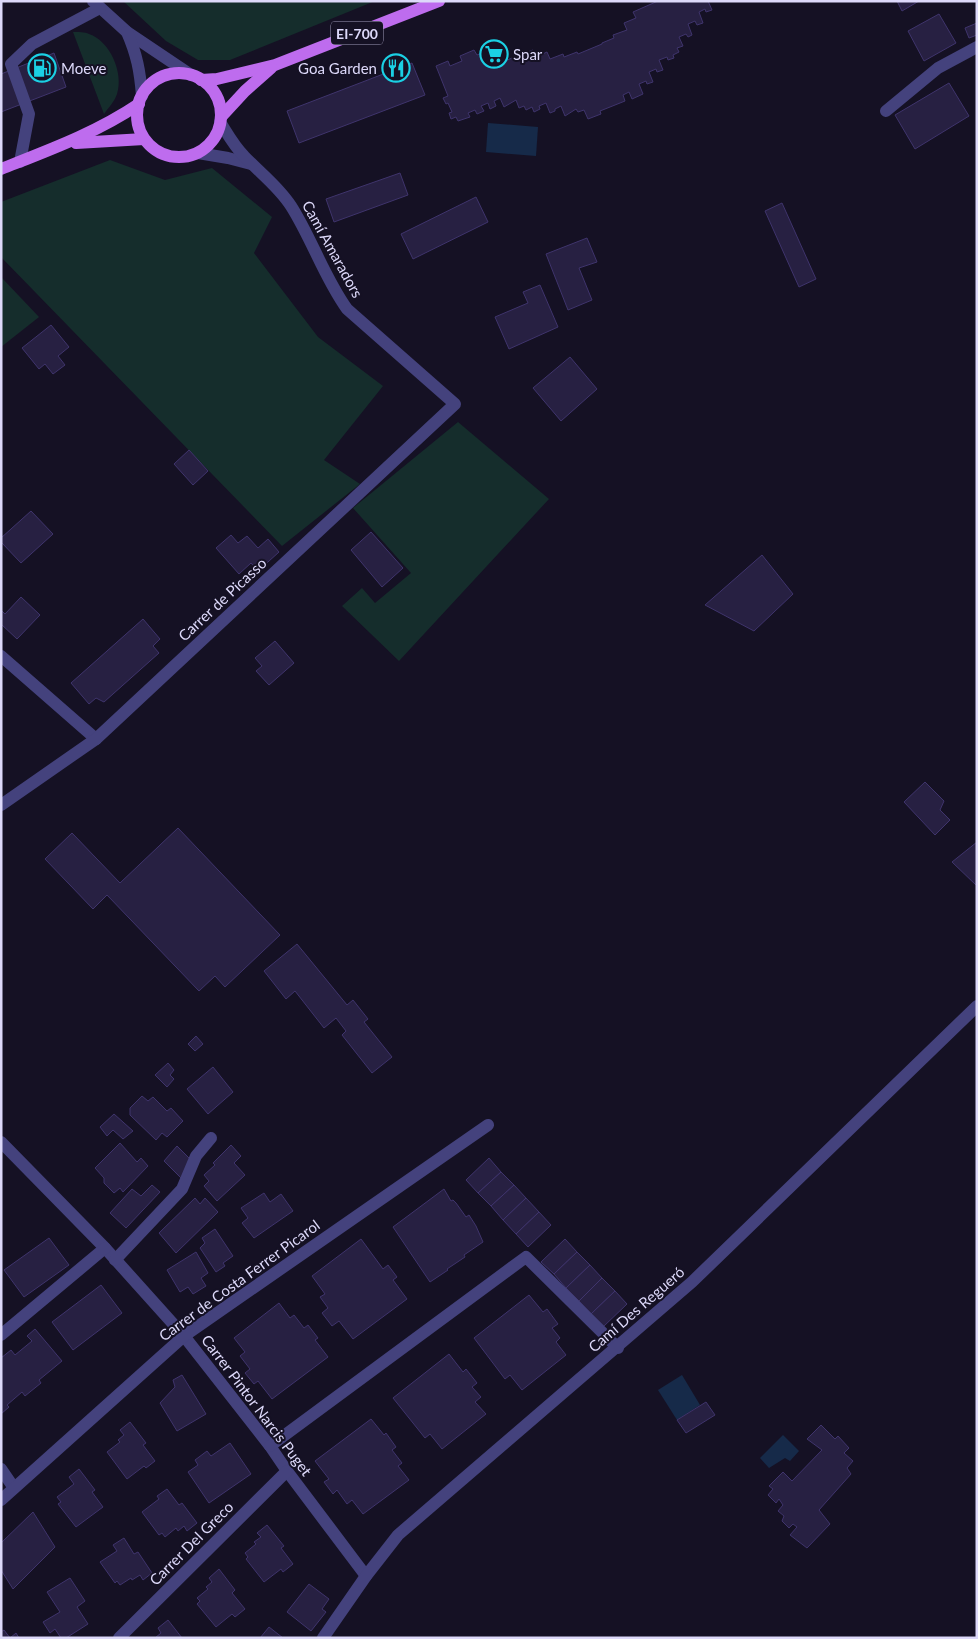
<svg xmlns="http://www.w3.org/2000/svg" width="978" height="1639" viewBox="0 0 978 1639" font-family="Lato,sans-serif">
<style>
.green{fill:#152d2c}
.water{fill:#162a49}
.building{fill:#272042;stroke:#3f346c}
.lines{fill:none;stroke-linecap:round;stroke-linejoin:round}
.minor{stroke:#44427d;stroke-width:12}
.major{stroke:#be6cee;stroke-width:12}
.labels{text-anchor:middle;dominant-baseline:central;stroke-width:4;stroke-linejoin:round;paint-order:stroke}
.shield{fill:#151124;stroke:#a19dba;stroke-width:1}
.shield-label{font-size:14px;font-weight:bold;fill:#ddd9fa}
.poi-label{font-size:15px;fill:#ddd9fa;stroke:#151124;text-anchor:start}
.street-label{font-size:15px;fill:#ddd9fa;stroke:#151124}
</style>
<rect width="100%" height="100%" fill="#151124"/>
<g class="green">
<path d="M123,1H375L230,60H198L166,41Z"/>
<path d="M73,32C78,32 85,32 89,34C110,41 124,73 117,94C115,101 108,108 104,114Z"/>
<path d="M110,160L165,180L212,168L272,217L254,253L318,337L383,386L324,460L360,484L282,546L1,257V202Z"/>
<path d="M1,277L39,317L1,347Z"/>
<path d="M458,422L549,499L399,661L342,606L362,588L375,603L411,573L353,508Z"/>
</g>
<g class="water">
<path d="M488,123L538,127L536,156L486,152Z"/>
<path d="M682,1375L700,1405L677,1420L658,1390Z"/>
<path d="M783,1435L799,1451L790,1461L785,1458L769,1468L760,1458Z"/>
</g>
<g class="building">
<path d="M658,1H708L712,10L706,12L705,9L699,12L703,23L697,25L695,21L688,24L692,35L688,37L686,34L679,37L683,46L677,48L679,52L673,55L674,58L668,60L667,57L659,60L663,70L657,72L656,69L649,72L653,82L647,84L646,81L639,84L643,94L632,99L629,92L623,95L625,101L600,111L601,114L588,119L584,110L578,112L576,109L565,116L561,106L555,109V111L550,113L546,103L539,106L540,109L534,112L532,107L526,110L524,106L519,108L516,100L504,107L500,98L494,101L496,106L490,109L488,103L481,106L484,111L477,114L475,110L468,113L470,117L458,121L456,117L451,119L449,113L452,112L448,103L446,104L443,98L448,96L436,66L448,61L450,66L462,61L460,56L474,50L477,55L501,45L507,60L533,50L536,57L547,52L550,59L563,54L564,57L577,52L578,54L602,44V43L614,38L613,35L627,30L624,23L636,18L633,12Z"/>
<path d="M897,1H919L902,11Z"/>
<path d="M939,14L956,43L924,61L908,31Z"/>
<path d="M977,23V35L969,38L965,28Z"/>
<path d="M54,53L66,87L1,112V74Z"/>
<path d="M412,63L425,95L299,143L287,111Z"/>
<path d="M949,83L969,116L915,149L895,115Z"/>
<path d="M400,173L408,195L334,222L326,199Z"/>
<path d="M476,197L488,222L413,259L401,234Z"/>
<path d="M782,203L816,279L799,287L765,211Z"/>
<path d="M587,238L597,262L579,268L592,300L568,310L546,254Z"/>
<path d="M540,285L558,327L509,349L495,317L528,303L523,292Z"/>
<path d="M51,325L69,347L58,356L65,365L53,374L45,364L39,369L22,348Z"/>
<path d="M570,357L597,389L561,421L533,388Z"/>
<path d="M189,450L208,471L193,485L174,464Z"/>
<path d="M31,511L53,534L21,563L1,542V538Z"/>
<path d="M371,532L403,568L382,587L351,550Z"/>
<path d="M231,535L238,543L247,536L258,548L268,539L279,552L258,571L251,563L239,574L216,548Z"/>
<path d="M762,555L793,594L754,631L705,605Z"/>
<path d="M21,597L40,615L17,639L1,624V610L5,614Z"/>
<path d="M143,619L160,639L153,646L159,653L104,702L96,698L89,704L71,683Z"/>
<path d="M275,641L294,663L269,685L256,671L262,666L255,658Z"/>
<path d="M925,782L944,801L940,810L950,820L935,835L904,802Z"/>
<path d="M178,828L280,935L225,987L215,976L199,991L107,895L93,909L45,859L72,833L120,883Z"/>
<path d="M977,842V886L952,862Z"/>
<path d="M297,944L347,1005L353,1000L368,1019L364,1022L392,1057L372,1073L342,1035L346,1031L336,1018L324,1028L295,991L286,999L264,971Z"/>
<path d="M196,1036L203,1044L195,1051L188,1044Z"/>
<path d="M168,1063L174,1070L170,1075L174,1079L167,1087L155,1075Z"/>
<path d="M213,1067L233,1092L208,1114L187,1089Z"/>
<path d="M142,1096L148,1101L153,1097L167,1111L171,1108L183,1121L167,1137L162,1133L156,1140L130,1115V1108Z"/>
<path d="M114,1114L133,1131L123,1139L113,1130L107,1136L100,1127Z"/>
<path d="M120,1143L137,1162L141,1158L148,1166L123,1192L120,1188L114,1193L104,1183V1178L95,1168Z"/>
<path d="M231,1145L241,1156L234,1163L245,1175L217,1201L204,1186L209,1181L204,1175L215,1165L213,1163Z"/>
<path d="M177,1146L191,1160L182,1179L164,1161Z"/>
<path d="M489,1158L501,1172L478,1193L466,1180Z"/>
<path d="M501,1172L514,1185L491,1206L478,1193Z"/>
<path d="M152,1185L160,1192L126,1228L110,1213L132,1189L141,1196Z"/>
<path d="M514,1185L526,1198L503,1220L491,1206Z"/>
<path d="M444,1189L451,1201L453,1200L456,1203L466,1217L469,1215L476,1226L483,1242L464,1255L465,1257L447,1269L448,1270L430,1282L393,1227Z"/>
<path d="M264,1193L270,1202L281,1194L293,1211L254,1238L242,1223L248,1218L241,1208Z"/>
<path d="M195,1198L200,1204L205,1198L218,1212L176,1253L159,1233Z"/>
<path d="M526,1198L539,1212L516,1234L503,1220Z"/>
<path d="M539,1212L551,1225L528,1247L516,1234Z"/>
<path d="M215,1229L233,1256L223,1263L225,1266L216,1272L200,1248L205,1243L202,1238Z"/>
<path d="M49,1238L69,1265L24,1297L4,1270Z"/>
<path d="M361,1239L383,1269L388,1265L397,1277L393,1280L407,1299L353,1339L339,1321L332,1326L322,1313L328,1308L320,1297L325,1294L312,1276Z"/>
<path d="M565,1239L577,1252L554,1274L541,1262Z"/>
<path d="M196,1252L208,1273L201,1278L206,1286L193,1294L188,1287L180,1292L167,1270Z"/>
<path d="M577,1252L590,1265L566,1288L554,1274Z"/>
<path d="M590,1265L602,1278L579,1301L566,1288Z"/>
<path d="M602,1278L615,1291L591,1314L579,1301Z"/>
<path d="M101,1285L122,1313L73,1350L52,1322Z"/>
<path d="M615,1291L627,1304L603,1327L591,1314Z"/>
<path d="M529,1295L543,1312L547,1309L558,1324L552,1328L560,1338L556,1342L566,1355L522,1390L510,1375L505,1379L474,1338Z"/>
<path d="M279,1303L290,1318L294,1315L304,1328L308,1325L318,1338L315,1340L328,1357L272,1399L258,1381L254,1384L245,1373L250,1369L240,1356L245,1352L234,1338Z"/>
<path d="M35,1329L62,1361L39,1380L41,1383L25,1396L22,1392L7,1405L9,1407L1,1414V1358L11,1350L15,1355L32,1341L27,1336Z"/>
<path d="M449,1354L463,1372L466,1369L477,1383L472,1387L481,1397L475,1402L486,1414L442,1449L430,1434L425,1438L393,1398Z"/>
<path d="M182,1375L206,1414L177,1431L160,1403L175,1387L173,1380Z"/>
<path d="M706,1402L715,1415L686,1433L677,1420Z"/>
<path d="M371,1419L384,1435L386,1433L396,1447L392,1450L402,1463L398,1466L409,1480L363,1514L352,1500L347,1504L337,1490L333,1494L324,1482L329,1479L315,1461Z"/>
<path d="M130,1422L146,1443L143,1445L155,1461L146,1468L144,1466L127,1479L107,1452L120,1442L118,1440L124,1435L120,1430Z"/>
<path d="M821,1425L835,1439L838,1436L849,1448L844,1453L853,1461L847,1468L851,1474L819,1510L830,1524L807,1548L790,1535L797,1527L793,1524L789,1528L782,1521L784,1516L778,1511L783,1505L779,1499L776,1503L768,1495L773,1489L769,1486L783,1472L792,1481L822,1450L807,1439Z"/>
<path d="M230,1443L251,1474L209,1503L188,1472L198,1465L195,1460L207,1451L211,1456Z"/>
<path d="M79,1469L95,1490L92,1492L103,1507L76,1527L58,1504L61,1502L57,1497L74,1484L69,1477Z"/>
<path d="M167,1489L179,1505L182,1503L197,1523L187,1531L184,1526L178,1531L176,1528L165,1537L162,1533L159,1535L142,1512L159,1499L157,1496Z"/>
<path d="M33,1512L55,1547L13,1589L1,1570V1543Z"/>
<path d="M267,1525L284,1546L281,1548L293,1564L283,1572L281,1569L264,1582L246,1559L248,1557L245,1553L256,1544L254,1542L261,1537L257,1533Z"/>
<path d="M124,1538L134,1554L138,1552L152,1573L143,1580L140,1575L132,1580L131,1578L120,1585L117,1581L115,1583L100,1562L117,1551L113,1545Z"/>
<path d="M219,1569L235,1590L232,1593L245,1609L235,1617L232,1614L216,1627L197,1604L200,1601L197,1598L208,1589L206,1587L212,1582L209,1578Z"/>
<path d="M70,1578L85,1601L77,1607L88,1624L66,1638H61L55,1629L50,1633L43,1622L60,1612L47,1592Z"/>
<path d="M309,1584L329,1599L322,1609L326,1612L311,1631L287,1612Z"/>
<path d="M168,1620L182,1638H155L161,1633L158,1628Z"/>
<path d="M269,1627L283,1638H260Z"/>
<path d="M4,1630L10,1638L16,1633L19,1638H1V1632Z"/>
</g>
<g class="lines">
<g class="minor">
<path d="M93,1L127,32L191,75"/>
<path d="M127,32C137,55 140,71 142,96"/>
<path d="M886,111L938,68L977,47"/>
<path d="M198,153L228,158L251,164"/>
<path d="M20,162L29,114L11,64L32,44L100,8"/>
<path d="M1,656L96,739"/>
<path d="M1,805L96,739L455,404L347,309C324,277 312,239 291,206C278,186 260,173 244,156C234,146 227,133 220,122"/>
<path d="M1,1142L105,1248L184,1336L270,1446L287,1471L366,1576"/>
<path d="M115,1260L182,1189L196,1156L211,1138"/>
<path d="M1,1335L105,1248"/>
<path d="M270,1446L526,1257L618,1348"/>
<path d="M1,1469L14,1488"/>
<path d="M1,1500L184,1336L488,1125"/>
<path d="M119,1638L287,1471"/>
<path d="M323,1638L366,1576L398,1535L692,1282L977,1006"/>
</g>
<g class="major">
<circle cx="179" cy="115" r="42"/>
<path d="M201,80L217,79L275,65L439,1"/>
<path d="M221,117L245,91L271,68"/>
<path d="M76,143L144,139"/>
<path d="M1,169C49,150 96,133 139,104"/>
</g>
</g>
<defs>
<g id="supermarket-ring" transform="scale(1.4375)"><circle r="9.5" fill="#151124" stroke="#1bd0e4" stroke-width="1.5"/><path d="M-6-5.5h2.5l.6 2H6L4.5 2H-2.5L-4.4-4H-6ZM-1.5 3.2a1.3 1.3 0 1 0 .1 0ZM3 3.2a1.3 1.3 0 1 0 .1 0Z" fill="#1bd0e4"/></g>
<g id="fuel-ring" transform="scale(1.4375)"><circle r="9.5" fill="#151124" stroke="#1bd0e4" stroke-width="1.5"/><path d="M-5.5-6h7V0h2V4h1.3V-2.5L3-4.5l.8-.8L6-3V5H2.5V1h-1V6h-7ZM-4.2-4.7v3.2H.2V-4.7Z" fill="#1bd0e4"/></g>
<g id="restaurant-ring" transform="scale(1.4375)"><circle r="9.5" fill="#151124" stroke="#1bd0e4" stroke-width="1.5"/><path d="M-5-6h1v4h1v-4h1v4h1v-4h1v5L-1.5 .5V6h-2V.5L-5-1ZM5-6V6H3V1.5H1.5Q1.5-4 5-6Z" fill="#1bd0e4"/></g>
</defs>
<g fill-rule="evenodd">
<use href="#supermarket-ring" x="494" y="54"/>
<use href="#fuel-ring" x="42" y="68"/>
<use href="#restaurant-ring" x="396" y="68"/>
</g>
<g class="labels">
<rect class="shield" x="331" y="21.5" width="52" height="23" rx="4"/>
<g class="shield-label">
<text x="357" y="33">EI-700</text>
</g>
<g class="poi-label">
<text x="513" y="54">Spar</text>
<text x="61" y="68">Moeve</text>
<text x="377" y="68" text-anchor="end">Goa Garden</text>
</g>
<g class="street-label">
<text transform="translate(333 249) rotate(61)">Camí Amaradors</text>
<text transform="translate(222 599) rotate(-43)">Carrer de Picasso</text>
<text transform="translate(239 1280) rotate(-36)">Carrer de Costa Ferrer Picarol</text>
<text transform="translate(636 1309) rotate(-41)">Camí Des Regueró</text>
<text transform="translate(257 1405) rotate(53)">Carrer Pintor Narcis Puget</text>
<text transform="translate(191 1543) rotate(-45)">Carrer Del Greco</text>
</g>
</g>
<rect width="978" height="1639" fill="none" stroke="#ddd9fa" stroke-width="5"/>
</svg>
